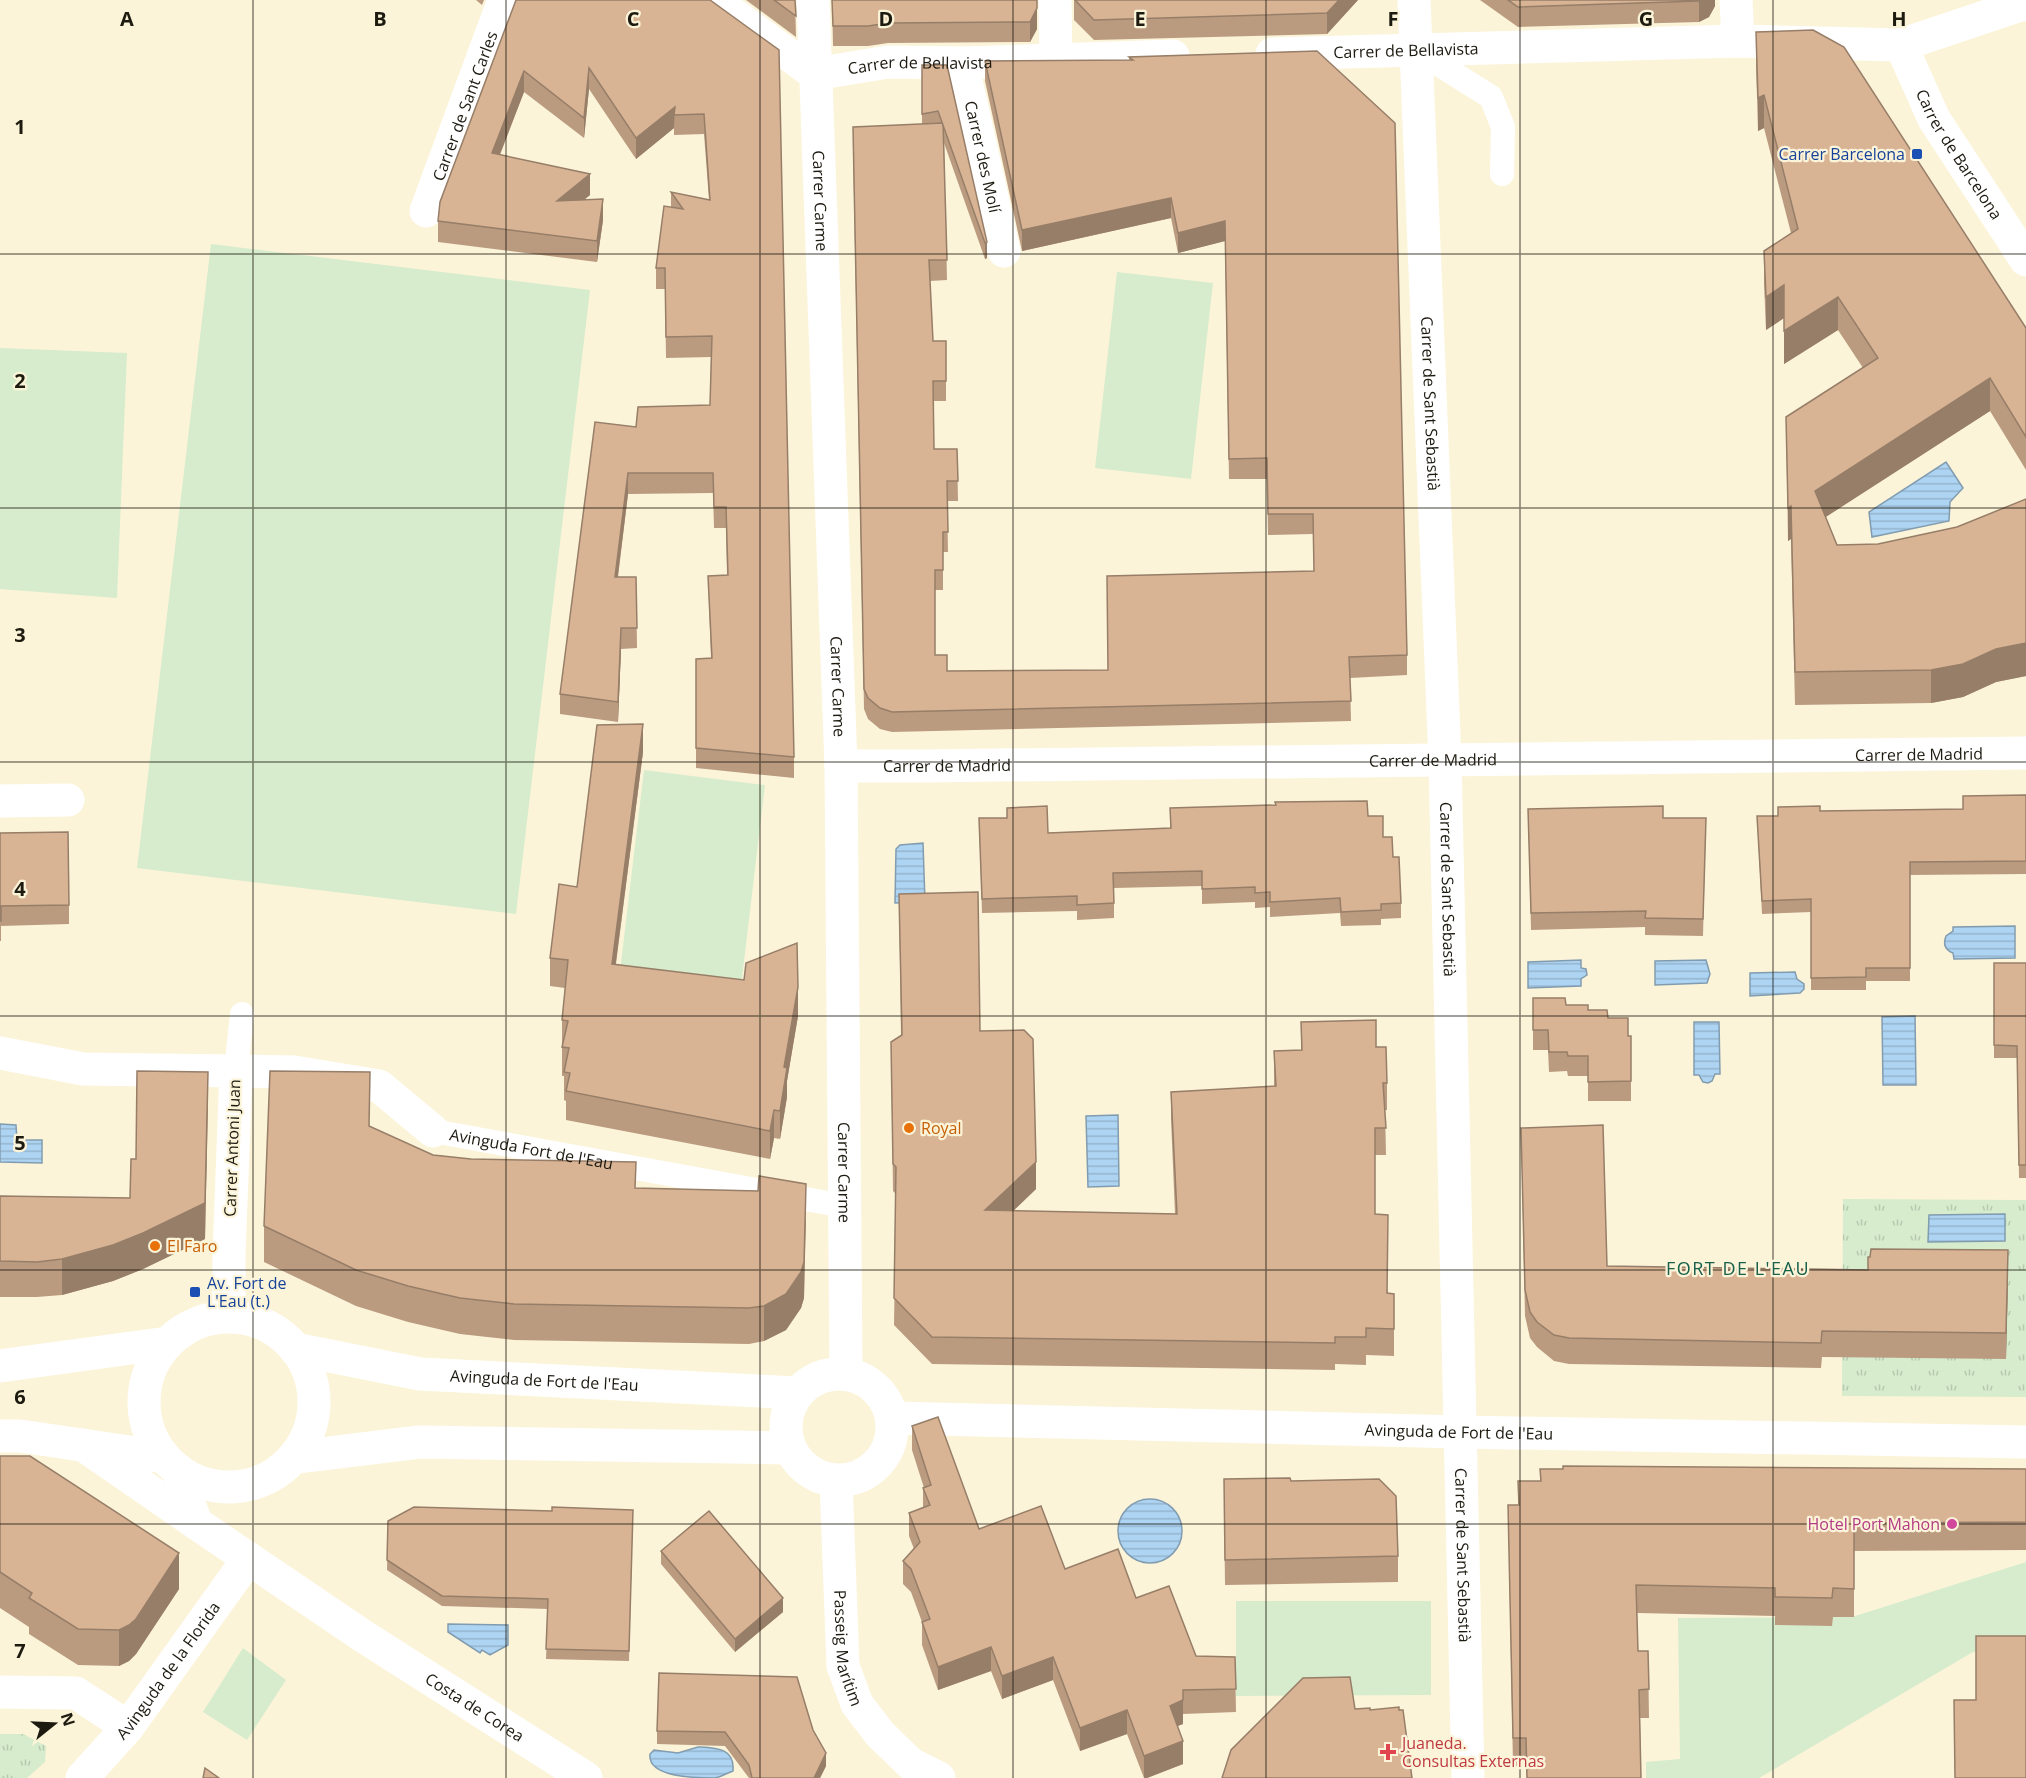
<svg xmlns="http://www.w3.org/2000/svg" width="2026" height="1778" viewBox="0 0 2026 1778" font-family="'Open Sans',sans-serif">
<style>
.grass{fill:url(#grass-tufts)}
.park{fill:#d6eccd}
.water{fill:url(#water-rules);stroke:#829caf;stroke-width:1.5}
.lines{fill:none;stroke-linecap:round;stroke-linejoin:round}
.service{stroke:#fff;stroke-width:24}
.pedestrian{stroke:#fff;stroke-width:33}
.minor{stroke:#fff;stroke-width:33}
.tertiary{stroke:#fff;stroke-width:33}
.wall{fill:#ba9b80}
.shaded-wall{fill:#977e68}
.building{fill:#d8b495;stroke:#977e68;stroke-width:1.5}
.grid{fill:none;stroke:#1d1a10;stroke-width:1.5;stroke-opacity:0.55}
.transit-dot{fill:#1a4fb4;stroke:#fcf4d9;stroke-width:2}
.food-dot{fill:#e8710a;stroke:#fcf4d9;stroke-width:2}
.hotel-dot{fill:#d1479c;stroke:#fcf4d9;stroke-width:2}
.health-dot{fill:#e0444e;stroke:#fcf4d9;stroke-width:2}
.labels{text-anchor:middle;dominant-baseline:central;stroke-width:4.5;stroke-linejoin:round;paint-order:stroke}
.street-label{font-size:16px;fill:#1d1a10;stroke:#fcf4d9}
.transit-label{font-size:16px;fill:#164399;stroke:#fcf4d9;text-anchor:end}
.food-label{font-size:16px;fill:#c56008;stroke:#fcf4d9;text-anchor:start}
.hotel-label{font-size:16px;fill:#b23c85;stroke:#fcf4d9;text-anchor:end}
.health-label{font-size:16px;fill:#be3a42;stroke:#fcf4d9;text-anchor:start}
.neighbourhood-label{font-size:18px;letter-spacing:1.5px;fill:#17604a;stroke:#fcf4d9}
.grid-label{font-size:20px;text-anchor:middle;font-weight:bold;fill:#1d1a10;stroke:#fcf4d9;stroke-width:4.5;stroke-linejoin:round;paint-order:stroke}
</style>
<defs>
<pattern id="grass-tufts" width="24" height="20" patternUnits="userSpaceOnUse" patternTransform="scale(1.5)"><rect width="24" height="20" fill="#d6eccd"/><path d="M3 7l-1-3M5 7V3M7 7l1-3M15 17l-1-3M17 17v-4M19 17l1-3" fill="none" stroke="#b7caaf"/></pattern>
<pattern id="water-rules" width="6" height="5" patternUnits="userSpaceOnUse" patternTransform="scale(1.5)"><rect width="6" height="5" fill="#add4f3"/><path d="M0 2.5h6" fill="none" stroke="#94b5cf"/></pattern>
</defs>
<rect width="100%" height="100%" fill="#fcf4d9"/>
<g class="grass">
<path d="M1843,1199L2026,1200V1397L1842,1396Z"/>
<path d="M0,1734H23L46,1746L45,1762L27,1778H0Z"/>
</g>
<g class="park">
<path d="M211,244L590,290L516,914L137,868Z"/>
<path d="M1117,272L1213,283L1191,479L1095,468Z"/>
<path d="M0,348L127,353L117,598L0,589Z"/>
<path d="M644,770L765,785L739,1003L618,988Z"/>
<path d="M2026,1562V1649L1973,1652L1759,1778H1646V1762L1680,1759L1678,1618L1852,1617Z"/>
<path d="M1236,1601H1431V1695L1236,1696Z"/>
<path d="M243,1648L286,1680L247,1740L203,1712Z"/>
</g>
<g class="water">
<path d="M1946,462L1963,488L1950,502L1949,521L1872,537L1869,512Z"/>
<path d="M923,843L925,902L895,903L896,849L900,845Z"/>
<path d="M2015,926V958L1954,959L1953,953C1945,950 1943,944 1946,936L1953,931V927Z"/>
<path d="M1581,960V968L1586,969L1587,975L1581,979V986L1528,988V962Z"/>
<path d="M1706,960L1710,974L1707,983L1655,985V961Z"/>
<path d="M1795,972L1797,979L1804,984V989L1800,993L1750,996V973Z"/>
<path d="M1915,1016L1916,1085H1883L1882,1017Z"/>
<path d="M1694,1022H1719L1720,1074H1715L1712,1081L1708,1083L1703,1082L1699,1075H1694Z"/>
<path d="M1118,1115L1119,1186L1088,1187L1086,1116Z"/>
<path d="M0,1124L16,1125L17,1140H42V1163L0,1162Z"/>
<path d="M2005,1214V1241L1928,1242L1929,1215Z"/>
<circle cx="1150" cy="1531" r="32"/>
<path d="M448,1624L508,1625V1645L490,1655L482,1650L480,1653L448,1632Z"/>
<path d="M698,1747C717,1748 735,1748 733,1771C727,1773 721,1777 715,1778C697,1778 647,1778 650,1754L654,1750L678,1753Z"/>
</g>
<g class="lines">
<g class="service">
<path d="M1416,50L1491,97L1503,127L1502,174"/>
<path d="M236,1071L242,1014"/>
<path id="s1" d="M433,1131L844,1206"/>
</g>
<path class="pedestrian" d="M236,1071L294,1072L379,1086L433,1131"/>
<g class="minor">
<path id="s2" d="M714,0L815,74L888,62L962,63L1173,56"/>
<path id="s3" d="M813,0L841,766L846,1373"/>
<path d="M1055,0L1056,59"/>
<path id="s4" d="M1414,0L1445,761L1468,1778"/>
<path d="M1736,0L1738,41"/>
<path id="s5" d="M1901,45L1934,119L2026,260"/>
<path id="s6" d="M1272,54L1738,41L1901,45L2026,3"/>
<path id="s7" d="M962,63L1004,251"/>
<path id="s8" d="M426,211L504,0"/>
<path id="s9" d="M841,766H921L2026,753"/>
<path d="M0,801L68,800"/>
<path d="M0,1053L83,1069L236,1071L229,1254V1317"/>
<path id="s10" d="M295,1349L420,1374L797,1393"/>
<circle cx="839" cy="1427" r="53"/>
<path id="s11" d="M892,1418L1461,1432L2026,1442"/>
<path d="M83,1445L196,1523"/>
<path d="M297,1457L420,1442L790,1448"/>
<path id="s12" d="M836,1481L843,1666L857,1704L880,1734L911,1764L939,1778"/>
<path d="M0,1692L76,1693L128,1727"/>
<path id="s13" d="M82,1778L128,1727L248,1559"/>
</g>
<g class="tertiary">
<circle cx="229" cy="1402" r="85"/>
<path d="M0,1366L168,1343"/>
<path d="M0,1436H20L164,1457"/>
<path id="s14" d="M178,1470L196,1523L363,1636L586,1778"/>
</g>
</g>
<g class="wall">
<path d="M476,0H484L482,5Z"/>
<path d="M516,0H710L794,757V778L696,768V659L711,658L708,576L727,575L726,528H714L713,493L628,494L618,577H636L637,648L621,649L618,722L560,714V694L636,427L710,405L711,357L666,358L665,289H656V268L671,207V192L709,200L704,134L674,135V128L636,159L589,89L584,138L524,92L500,155L590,195L584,200L603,220L597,262L438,242V221Z"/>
<path d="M746,0H795L796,37Z"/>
<path d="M832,0H1037V29L1030,42L888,43L868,46H833Z"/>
<path d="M1074,0H1358L1327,34L1094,40L1074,20Z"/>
<path d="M1480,0H1715V6L1709,17L1699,22L1518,27Z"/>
<path d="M1756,32L2026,328V470L1990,411L1825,517L1837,545L1878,544L1957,527L2026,499V676L1996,682L1963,697L1931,703L1795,705L1791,539L1788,541L1786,417L1863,368L1838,330L1784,364V318L1766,330L1764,284V251L1791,233L1764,128L1758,131L1756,65Z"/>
<path d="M1317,51L1407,655V675L1350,678L1351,721L892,732L880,729L868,719L864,709L853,147L922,124V65L987,242V258L985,259L944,143L947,280L930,281L933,341H946V401H933L934,449H957L958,501H947L948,552H943V590H935V655L947,671L1108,670L1314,571L1313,534L1268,535L1267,479H1229L1225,241L1178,253L1171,218L1022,251L985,81V61L1129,60V57Z"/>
<path d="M643,752L616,964L798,1016L787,1081V1097L780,1139L774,1138L770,1159L566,1120V1101L564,1100V1076H562V1020L565,988L550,986V958L577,887Z"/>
<path d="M2026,795V874L1910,875V981H1866V990H1811V912L1762,914L1757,816H1778L1820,811L1963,809Z"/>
<path d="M1170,808L1368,816L1383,837L1393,857L1401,903V918L1381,919V925L1341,926L1340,913L1270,917V907L1255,908V902L1202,904V886L1114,888V918L1077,920V911L982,913L979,818L1048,833L1142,830L1170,828Z"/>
<path d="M1528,809L1663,818H1706L1703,936L1645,935V927L1531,930Z"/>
<path d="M0,833L69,905V924L1,926V941H0Z"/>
<path d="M899,894L980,1031L1036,1189L1013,1211L1175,1214L1171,1119V1092L1274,1086V1051L1301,1050V1022L1376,1047L1387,1083V1110H1385L1386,1155H1375V1214L1388,1293L1394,1294V1356L1366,1355V1365L1335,1364V1370L932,1364L894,1325L896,1194L893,1191L891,1042L901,1035Z"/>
<path d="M1994,963H2026V1178H2019L2017,1058H1994Z"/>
<path d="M1533,998L1588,1010L1608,1018L1628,1036H1631V1101H1588V1076H1568L1567,1071L1549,1072L1548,1050H1533Z"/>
<path d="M208,1108L205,1239L143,1269L113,1281L62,1295L37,1297H0V1196L130,1198L136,1159Z"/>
<path d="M369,1126L433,1155L636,1188L806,1220L804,1298L801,1308L786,1330L764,1341L749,1344L514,1340L460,1334L408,1322L356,1306L264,1262V1226Z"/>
<path d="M1521,1128L1607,1266L2008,1276L2006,1359L1822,1357L1821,1368L1569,1364L1554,1361L1537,1347L1530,1338L1525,1316Z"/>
<path d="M912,1426L979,1529L1065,1569L1136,1598L1196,1656L1235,1657L1236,1712L1183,1714V1724L1177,1726L1183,1764L1147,1778H1144L1127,1734L1080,1751L1053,1680L1002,1699L991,1671L938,1690L922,1645V1622L911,1592L903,1584V1561L914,1549L909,1536V1513L923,1507V1488H924L912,1450Z"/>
<path d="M0,1456L179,1589L136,1654L129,1661L119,1666L78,1665L29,1634V1627L0,1608Z"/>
<path d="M1540,1469H2026V1550L1854,1551V1617H1833L1832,1626L1775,1625V1616L1637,1613L1638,1651H1648L1649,1718H1640L1641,1778H1527L1526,1766H1513L1508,1505H1518V1481H1540Z"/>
<path d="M1291,1481L1398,1556V1582L1225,1585L1224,1505Z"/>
<path d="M633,1510L629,1661L546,1659L548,1609L442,1606L387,1570L388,1521L552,1511Z"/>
<path d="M661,1551L783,1612L735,1652L661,1564Z"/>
<path d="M813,1730L826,1766L820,1778H749L725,1746L657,1744V1731Z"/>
</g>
<g class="shaded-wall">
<path d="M1339,0H1358L1327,34V13Z"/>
<path d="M1702,0H1715V6L1709,17L1699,22V1Z"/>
<path d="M1037,8V29L1030,42V22Z"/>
<path d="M589,68V89L584,138V118Z"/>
<path d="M524,71V92L492,174V153Z"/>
<path d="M1764,95V128L1758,131V98Z"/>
<path d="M675,107L674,128L636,159V138Z"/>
<path d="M590,174V195L557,221V201Z"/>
<path d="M1171,198V218L1022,251V230Z"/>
<path d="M603,199V220L597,262V241Z"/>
<path d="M1225,221V241L1178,253V233Z"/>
<path d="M987,242V258L985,259V243Z"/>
<path d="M1784,285V318L1766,330V297Z"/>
<path d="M1838,297V330L1784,364V331Z"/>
<path d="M1990,378V411L1815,524V491Z"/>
<path d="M628,473V494L615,598V577Z"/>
<path d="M1791,506V539L1788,541V508Z"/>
<path d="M621,628V649L618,722V702Z"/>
<path d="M2026,643V676L1996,682L1963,697L1931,703V670L1996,649Z"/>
<path d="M643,724V752L612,992V964Z"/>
<path d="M798,987V1016L787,1081V1097L780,1139V1111L784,1067Z"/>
<path d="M208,1072L205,1239L143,1269L113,1281L62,1295V1259L113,1245Z"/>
<path d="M774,1110V1138L770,1159V1131Z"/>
<path d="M1036,1162V1189L985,1238V1210Z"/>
<path d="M806,1184L804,1298L801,1308L786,1330L764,1341V1306Z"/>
<path d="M2008,1250V1276L2006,1359V1333Z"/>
<path d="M179,1553V1589L136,1654L129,1661L119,1666V1630Z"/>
<path d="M783,1598V1612L735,1652V1639Z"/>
<path d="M991,1647V1671L938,1690V1667Z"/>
<path d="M1053,1657V1680L1002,1699V1676Z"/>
<path d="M1183,1700V1724L1170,1729V1706Z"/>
<path d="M1127,1710V1734L1080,1751V1728Z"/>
<path d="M1183,1741V1764L1147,1778H1144V1756Z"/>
<path d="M826,1753V1766L820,1778H814Z"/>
</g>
<g class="building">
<path d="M516,0H710L779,50L794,757L696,748V659L712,658L708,576L728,575L726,507H714L713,473H628L615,577H636L637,628H621L618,702L560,694L595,422L636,427L638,407L710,405L712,336L666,337L665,268H656L664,206L683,209L671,192L710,200L704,114L674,115L675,107L636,138L589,68L584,118L524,71L492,153L590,174L557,201L603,199L597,241L438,221L440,202Z"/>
<path d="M774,0H795L796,16Z"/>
<path d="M832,0H1037V8L1030,22L888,23L868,26H833Z"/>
<path d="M1075,0H1339L1327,13L1094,20Z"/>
<path d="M1508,0H1702L1699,1L1518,7Z"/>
<path d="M1813,30L1844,47L2026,328V437L1990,378L1815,491L1837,545L1878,544L1957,527L2026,499V643L1996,649L1963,664L1931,670L1795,672L1791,506L1788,508L1786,417L1878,358L1838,297L1784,331V285L1766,297L1764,251L1798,229L1764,95L1758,98L1756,32Z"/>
<path d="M1317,51L1395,123L1407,655L1349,657L1351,701L892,712L880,708L868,698L864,689L853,127L943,123L947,260H929L933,341H946V381H933L934,449H957L958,481H947L948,532H943V570H935V655H947V671L1108,670L1107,576L1314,571L1313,514H1268L1267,458L1229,459L1225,221L1178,233L1171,198L1022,230L985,61L1133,60L1129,57Z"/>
<path d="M922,65H947L987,242L985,243L938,111L922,114Z"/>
<path d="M643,724L612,964L744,980L746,963L797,943L798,987L784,1067L787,1068L780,1111L774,1110L770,1131L566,1091L570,1073L564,1072L569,1048L562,1047L568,1021L562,1020L568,960L550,958L559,884L577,887L597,725Z"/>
<path d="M2026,795V861L1910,862V968H1866V977L1811,978V899L1762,901L1757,816H1778V807L1820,806V811L1963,809V796Z"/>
<path d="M1367,801L1368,816H1383V837H1392L1393,857H1399L1401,903L1381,904V910L1341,912L1340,898L1270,902V892L1255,893V887L1202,889V871L1113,873L1114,903L1077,905V896L982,899L979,818H1007V808L1047,806L1048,833L1171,828L1170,808L1276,805L1275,802Z"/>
<path d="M1663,806V818H1706L1703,919L1645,918L1646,911L1531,913L1528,809Z"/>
<path d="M68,832L69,905L1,906V921H0V833Z"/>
<path d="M978,892L980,1031L1024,1030L1033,1039L1036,1162L985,1210L1177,1214L1171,1092L1276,1086L1274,1051L1302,1050L1301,1022L1376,1020V1047H1386L1387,1083H1383L1386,1128H1375V1214L1388,1215L1387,1293L1394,1294V1329L1366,1328V1337H1335V1343L932,1337L894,1298L896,1167L893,1164L891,1042L902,1035L899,894Z"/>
<path d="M1994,963H2026V1165H2019L2017,1046L1994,1045Z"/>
<path d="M1533,998H1565L1566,1005H1588V1010H1607L1608,1018H1628V1036H1631V1081L1588,1082V1056H1568L1567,1052H1549L1548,1030H1533Z"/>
<path d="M137,1071L208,1072L205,1203L143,1233L113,1245L62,1259L37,1262L0,1261V1196L130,1198L131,1159H136Z"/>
<path d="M270,1071L370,1072L369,1126L433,1155L471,1159L636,1162L635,1188L758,1191L759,1176L806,1184L804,1262L801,1272L786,1294L764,1306L749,1308L514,1304L460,1298L408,1286L356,1270L264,1226Z"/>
<path d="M1603,1125L1607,1266L1868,1270V1257H1870L1871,1249L2008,1250L2006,1333L1822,1331L1821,1343L1569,1338L1554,1335L1537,1322L1530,1312L1525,1290L1521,1128Z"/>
<path d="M938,1417L979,1529L1041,1506L1065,1569L1118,1549L1136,1598L1169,1586L1196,1656L1235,1657L1236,1689L1183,1690V1700L1170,1706L1183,1741L1144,1756L1127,1710L1080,1728L1053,1657L1002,1676L991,1647L938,1667L922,1622L930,1619L911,1569L903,1561L920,1542L909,1513L930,1505L923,1488L931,1485L912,1426Z"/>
<path d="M0,1456H30L179,1553L136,1619L129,1625L119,1630L78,1629L29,1598L32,1593L0,1572Z"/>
<path d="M1563,1466L2026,1469V1522L1854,1523V1589L1833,1588L1832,1598L1775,1597V1588L1636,1585L1638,1651H1648L1649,1689L1639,1690L1641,1778H1527L1526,1738H1513L1508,1505H1519L1518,1481H1541L1540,1469H1563Z"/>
<path d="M1290,1478L1291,1481L1379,1479L1396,1496L1398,1556L1225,1560L1224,1479Z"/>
<path d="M414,1507L552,1511V1507L633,1510L629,1651L546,1649L548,1599L442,1596L387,1560L388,1521Z"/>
<path d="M709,1511L783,1598L735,1639L661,1551Z"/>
<path d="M1976,1636H2026V1778H1955L1954,1700H1976Z"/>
<path d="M659,1673L797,1677L813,1730L826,1753L814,1778H752L749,1765L725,1732L657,1731Z"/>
<path d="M1350,1677L1355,1709L1370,1708V1710L1399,1707V1710H1403L1412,1778H1222L1231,1750L1303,1678Z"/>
<path d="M205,1768L219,1778H203Z"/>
</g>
<path class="grid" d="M253,0V1778M506,0V1778M760,0V1778M1013,0V1778M1266,0V1778M1520,0V1778M1773,0V1778M0,254H2026M0,508H2026M0,762H2026M0,1016H2026M0,1270H2026M0,1524H2026"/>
<g class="transit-dot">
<rect x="1911" y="148" width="12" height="12" rx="3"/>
<rect x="189" y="1286" width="12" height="12" rx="3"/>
</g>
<g class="food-dot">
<circle cx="909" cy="1128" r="6"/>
<circle cx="155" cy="1246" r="6"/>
</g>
<circle class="hotel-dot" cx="1952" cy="1524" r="6"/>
<path class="health-dot" d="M1385 1743h6v6h6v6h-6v6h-6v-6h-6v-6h6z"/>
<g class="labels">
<g class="street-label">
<text stroke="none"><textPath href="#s6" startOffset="134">Carrer de Bellavista</textPath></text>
<text stroke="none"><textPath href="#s2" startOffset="231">Carrer de Bellavista</textPath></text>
<text stroke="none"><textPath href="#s8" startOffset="112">Carrer de Sant Carles</textPath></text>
<text stroke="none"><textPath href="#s5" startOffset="124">Carrer de Barcelona</textPath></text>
<text stroke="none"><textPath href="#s7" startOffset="96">Carrer des Molí</textPath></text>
<text stroke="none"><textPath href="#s3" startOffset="201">Carrer Carme</textPath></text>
<text stroke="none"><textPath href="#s4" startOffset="404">Carrer de Sant Sebastià</textPath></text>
<text stroke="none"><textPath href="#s3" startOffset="687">Carrer Carme</textPath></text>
<text stroke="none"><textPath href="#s9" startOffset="1078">Carrer de Madrid</textPath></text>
<text stroke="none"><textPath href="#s9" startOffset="592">Carrer de Madrid</textPath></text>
<text stroke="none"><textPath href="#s9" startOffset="106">Carrer de Madrid</textPath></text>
<text stroke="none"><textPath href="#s4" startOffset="890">Carrer de Sant Sebastià</textPath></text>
<text transform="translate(232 1148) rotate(-88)">Carrer Antoni Juan</text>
<text stroke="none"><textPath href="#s1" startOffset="100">Avinguda Fort de l'Eau</textPath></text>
<text stroke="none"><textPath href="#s3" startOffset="1173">Carrer Carme</textPath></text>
<text stroke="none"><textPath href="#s10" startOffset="252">Avinguda de Fort de l'Eau</textPath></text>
<text stroke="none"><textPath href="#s11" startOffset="567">Avinguda de Fort de l'Eau</textPath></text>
<text stroke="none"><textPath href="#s4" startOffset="1556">Carrer de Sant Sebastià</textPath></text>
<text stroke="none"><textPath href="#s12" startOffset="168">Passeig Marítim</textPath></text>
<text stroke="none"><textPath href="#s13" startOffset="138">Avinguda de la Florida</textPath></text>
<text stroke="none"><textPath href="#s14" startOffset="390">Costa de Corea</textPath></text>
</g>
<g class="transit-label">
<text x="1905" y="154">Carrer Barcelona</text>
<text x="207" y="1283" text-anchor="start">Av. Fort de<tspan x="207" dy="18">L'Eau (t.)</tspan></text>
</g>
<g class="food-label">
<text x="921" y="1128">Royal</text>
<text x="167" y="1246">El Faro</text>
</g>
<g class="hotel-label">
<text x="1940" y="1524">Hotel Port Mahon</text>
</g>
<g class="health-label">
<text x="1402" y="1743">Juaneda.<tspan x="1402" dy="18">Consultas Externas</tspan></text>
</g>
<g class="neighbourhood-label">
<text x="1738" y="1268">FORT DE L'EAU</text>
</g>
</g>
<g class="grid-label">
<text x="127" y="26">A</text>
<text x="380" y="26">B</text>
<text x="633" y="26">C</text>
<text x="886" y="26">D</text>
<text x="1140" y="26">E</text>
<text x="1393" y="26">F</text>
<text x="1646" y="26">G</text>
<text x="1899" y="26">H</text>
<text x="20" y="134">1</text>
<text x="20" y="388">2</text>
<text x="20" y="642">3</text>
<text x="20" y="896">4</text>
<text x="20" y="1150">5</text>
<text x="20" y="1404">6</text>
<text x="20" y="1658">7</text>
</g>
<g transform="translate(54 1724) rotate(72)" stroke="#fcf4d9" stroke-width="4.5" paint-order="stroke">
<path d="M0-4.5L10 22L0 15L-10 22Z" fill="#1d1a10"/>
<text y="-9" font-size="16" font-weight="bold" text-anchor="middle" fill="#1d1a10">N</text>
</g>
</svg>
